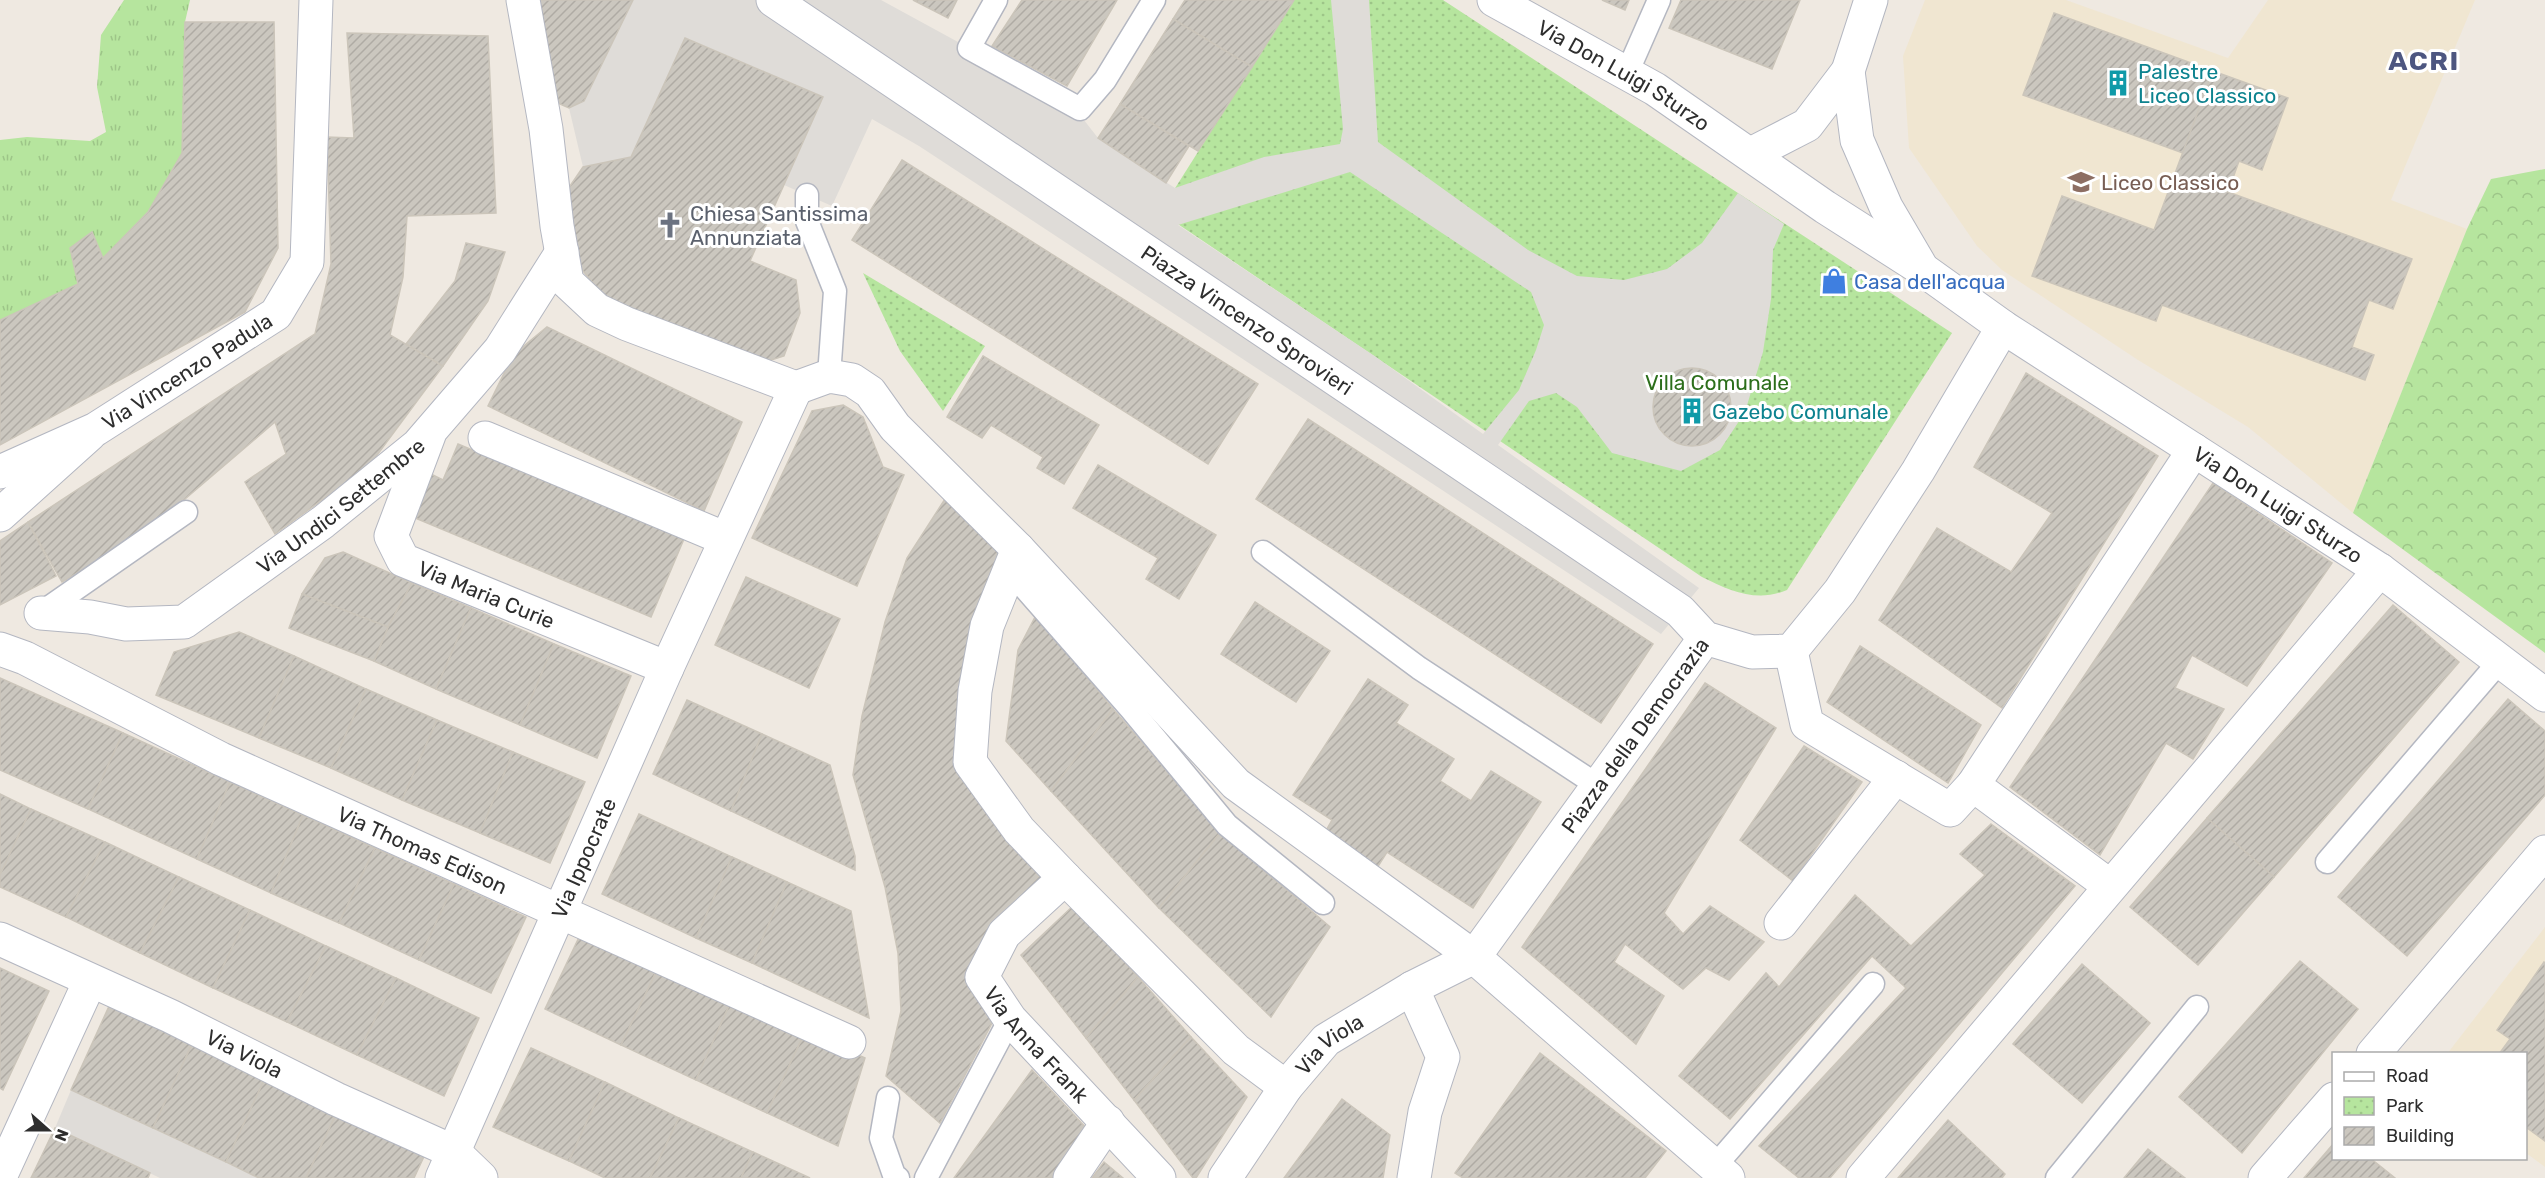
<svg xmlns="http://www.w3.org/2000/svg" width="2545" height="1178" viewBox="0 0 2545 1178" font-family="Rubik,sans-serif">
<style>
.education{fill:#f0e6d1}
.grass{fill:url(#grass-tufts)}
.forest{fill:url(#forest-crowns)}
.park{fill:url(#park-dots)}
.plaza{fill:#dfdcd8;fill-rule:evenodd}
.building{fill:url(#building-hatch);stroke:#cbc5ba;stroke-width:1.5}
.lines{fill:none;stroke-linecap:round;stroke-linejoin:round}
.lane-casing{stroke:#b4b7c1;stroke-width:25}
.street-casing{stroke:#b4b7c1;stroke-width:35}
.secondary-casing{stroke:#b4b7c1;stroke-width:35}
.lane{stroke:#fff;stroke-width:22}
.street{stroke:#fff;stroke-width:33}
.secondary{stroke:#fff;stroke-width:33}
.labels{text-anchor:middle;dominant-baseline:central;stroke-width:6;stroke-linejoin:round;paint-order:stroke}
.culture-label{font-size:21px;fill:#0d838f;stroke:#fff;text-anchor:start}
.street-label{font-size:21px;fill:#2e2e2e;stroke:#fff}
.education-label{font-size:21px;fill:#785e54;stroke:#fff;text-anchor:start}
.worship-label{font-size:21px;fill:#5b616d;stroke:#fff;text-anchor:start}
.shop-label{font-size:21px;fill:#366cbe;stroke:#fff;text-anchor:start}
.park-label{font-size:21px;fill:#2c6e1b;stroke:#fff}
.district-label{font-size:27px;font-weight:bold;letter-spacing:1.5px;fill:#4d5680;stroke:#fff}
</style>
<defs>
<pattern id="grass-tufts" width="24" height="20" patternUnits="userSpaceOnUse" patternTransform="scale(1.5)"><rect width="24" height="20" fill="#b6e59e"/><path d="M3 7l-1-3M5 7V3M7 7l1-3M15 17l-1-3M17 17v-4M19 17l1-3" fill="none" stroke="#9dc588"/></pattern>
<pattern id="forest-crowns" width="20" height="18" patternUnits="userSpaceOnUse" patternTransform="scale(1.5)"><rect width="20" height="18" fill="#b6e59e"/><path d="M2 6a3 3 0 1 1 6 0M12 15a3 3 0 1 1 6 0" fill="none" stroke="#9dc588"/></pattern>
<pattern id="park-dots" width="8" height="8" patternUnits="userSpaceOnUse" patternTransform="scale(1.5)"><rect width="8" height="8" fill="#b6e59e"/><path d="M2 2h.1M6 6h.1" fill="none" stroke="#9dc588" stroke-width="1.8" stroke-linecap="round"/></pattern>
<pattern id="building-hatch" width="6" height="6" patternUnits="userSpaceOnUse" patternTransform="scale(1.5)"><rect width="6" height="6" fill="#cbc7bf"/><path d="M-1 1l2-2M0 6l6-6M5 7l2-2" fill="none" stroke="#afaba4"/></pattern>
</defs>
<rect width="100%" height="100%" fill="#efe9e1"/>
<g class="education">
<path d="M1925,0H2066L2228,58L2268,0H2475L2391,200L2467,229L2353,513L2248,427L2138,360L2002,270L1977,246L1909,148L1903,56Z"/>
<path d="M2545,927V1167L2526,1153V1054H2447Z"/>
</g>
<path class="grass" d="M124,0H190L185,22L182,153L148,212L78,284L0,320V140L27,137L90,141L106,132L97,87L101,35Z"/>
<path class="forest" d="M2545,169V653L2353,513L2467,229L2491,179Z"/>
<g class="park">
<path d="M1294,0H1443L1952,333L1787,590C1757,603 1730,591 1702,577L1160,212Z"/>
<path d="M863,273L985,346L943,411L900,351Z"/>
</g>
<g class="plaza">
<path d="M633,0H881L969,48L1080,115L1098,138L1175,188L1264,157L1340,144L1343,129L1331,0H1369L1378,142L1528,250L1577,276L1624,280L1667,269L1702,243L1738,193L1784,224L1773,250L1771,299L1763,352L1745,412L1720,450L1681,471L1612,453L1577,407L1556,393L1529,401L1498,445L1699,588L1661,634L919,146L872,119L832,206L784,185L823,97L686,38L631,157L583,167L569,108L584,101ZM1350,172L1531,292L1544,325L1536,350L1519,390L1483,434L1376,357L1178,225Z"/>
<path d="M71,1090L259,1178H160L55,1128Z"/>
</g>
<g class="building">
<path d="M535,0H633L584,101L569,108L544,97Z"/>
<path d="M913,0H957L948,18Z"/>
<path d="M1022,0H1117L1067,86L992,46Z"/>
<path d="M1185,0H1294L1252,67L1173,19Z"/>
<path d="M1602,0H1629L1625,10Z"/>
<path d="M1681,0H1800L1772,69L1669,28Z"/>
<path d="M2054,13L2213,71L2183,153L2023,95Z"/>
<path d="M1173,19L1252,67L1198,151L1120,104Z"/>
<path d="M185,22H274L278,248L245,312L0,445V320L78,284L70,248L92,232L103,258L148,212L182,153Z"/>
<path d="M347,33L488,36L496,213L407,216L403,277L390,335L443,366L369,466L275,534L245,482L286,454L275,422L144,534L62,582L28,522L315,334L331,264L327,137L354,138Z"/>
<path d="M685,38L823,97L750,261L796,280L800,313L784,356L768,361L609,302L578,265L568,189L583,167L631,157Z"/>
<path d="M2213,71L2288,98L2262,170L2239,161L2228,192L2412,259L2393,309L2369,300L2352,347L2374,355L2365,380L2162,305L2156,321L2032,276L2062,196L2154,230Z"/>
<path d="M1120,104L1189,146L1166,183L1098,138Z"/>
<path d="M902,160L1258,384L1208,464L852,240Z"/>
<path d="M466,243L505,252L488,301L443,366L406,344L455,281Z"/>
<path d="M1828,272L1844,280L1839,290L1823,282Z"/>
<path d="M547,327L742,422L704,511L488,406L513,355Z"/>
<path d="M983,356L1099,425L1064,484L1037,468L1043,457L991,425L982,438L947,417Z"/>
<circle cx="1692" cy="407" r="39"/>
<path d="M2026,373L2158,456L2002,708L1879,620L1937,528L2011,572L2052,513L1974,467Z"/>
<path d="M843,405L863,417L883,467L904,475L857,586L752,538L812,411Z"/>
<path d="M1308,419L1653,644L1601,723L1256,499Z"/>
<path d="M458,444L684,539L651,617L413,517L431,474L443,480Z"/>
<path d="M1098,465L1216,535L1179,599L1146,579L1158,558L1073,508Z"/>
<path d="M2213,483L2332,563L2247,686L2192,655L2175,688L2224,709L2193,759L2166,743L2100,855L2010,787Z"/>
<path d="M945,499L1000,553L960,689L955,766L1007,839L1044,877L992,925L966,978L993,1021L940,1123L886,1076L901,1011L898,953L885,887L853,775L862,716L885,622L907,558Z"/>
<path d="M28,522L56,576L0,605V541Z"/>
<path d="M343,552L412,583L388,627L302,594L325,558Z"/>
<path d="M746,577L840,619L809,688L715,645Z"/>
<path d="M412,583L471,608L436,689L374,661L388,627Z"/>
<path d="M302,594L388,627L374,661L289,628Z"/>
<path d="M1255,602L1330,651L1296,702L1221,654Z"/>
<path d="M2393,605L2459,662L2274,877L2207,818Z"/>
<path d="M471,608L554,644L520,725L436,689Z"/>
<path d="M1036,615L1113,709L1051,791L1006,741L1018,650Z"/>
<path d="M239,632L294,656L259,738L156,695L174,652Z"/>
<path d="M554,644L631,676L597,758L520,725Z"/>
<path d="M1860,646L1981,725L1948,783L1827,702Z"/>
<path d="M294,656L366,689L331,768L259,738Z"/>
<path d="M0,678L123,733L88,809L0,770Z"/>
<path d="M1368,679L1408,705L1396,723L1454,759L1440,781L1471,801L1491,771L1541,802L1473,908L1387,852L1377,868L1324,834L1332,820L1293,795Z"/>
<path d="M1705,683L1776,728L1664,913L1683,934L1710,906L1764,942L1729,980L1706,968L1683,989L1625,944L1614,962L1664,996L1636,1044L1522,947Z"/>
<path d="M366,689L437,720L402,800L331,768Z"/>
<path d="M2508,699L2545,731V795L2407,956L2338,897Z"/>
<path d="M687,700L762,734L731,811L653,774Z"/>
<path d="M1113,709L1220,833L1159,908L1051,791Z"/>
<path d="M437,720L513,752L480,833L402,800Z"/>
<path d="M123,733L230,782L197,859L88,809Z"/>
<path d="M762,734L830,765L855,856V870L731,811Z"/>
<path d="M1804,746L1862,782L1793,881L1740,840Z"/>
<path d="M513,752L585,782L550,863L480,833Z"/>
<path d="M230,782L303,815L271,893L197,859Z"/>
<path d="M0,794L31,809L0,875Z"/>
<path d="M31,809L105,842L66,917L0,887V875Z"/>
<path d="M639,814L732,857L696,938L602,894Z"/>
<path d="M303,815L375,848L339,923L271,893Z"/>
<path d="M2207,818L2274,877L2198,965L2130,907Z"/>
<path d="M1991,824L2075,886L1830,1178H1799L1759,1146L1906,988L1872,956L1730,1119L1679,1076L1766,973L1779,987L1855,895L1911,946L1985,875L1960,854Z"/>
<path d="M1220,833L1330,927L1271,1017L1159,908Z"/>
<path d="M105,842L179,877L140,953L66,917Z"/>
<path d="M375,848L454,884L419,960L339,923Z"/>
<path d="M732,857L787,882L752,963L696,938Z"/>
<path d="M179,877L250,910L213,988L140,953Z"/>
<path d="M787,882L851,911L869,1018L752,963Z"/>
<path d="M454,884L526,917L491,993L419,960Z"/>
<path d="M1075,904L1138,977L1086,1038L1021,955Z"/>
<path d="M250,910L326,946L287,1022L213,988Z"/>
<path d="M582,931L659,966L621,1045L545,1009Z"/>
<path d="M326,946L396,978L357,1055L287,1022Z"/>
<path d="M2300,961L2358,1009L2242,1153L2179,1097Z"/>
<path d="M2544,962L2545,963V1141L2526,1127V1054H2499L2510,1039L2497,1030Z"/>
<path d="M2082,964L2150,1023L2082,1103L2013,1044Z"/>
<path d="M659,966L732,999L696,1080L621,1045Z"/>
<path d="M0,968L49,991L3,1090L0,1088Z"/>
<path d="M1138,977L1191,1037L1134,1100L1086,1038Z"/>
<path d="M396,978L479,1018L444,1096L357,1055Z"/>
<path d="M732,999L805,1032L767,1113L696,1080Z"/>
<path d="M110,1004L193,1042L153,1128L71,1090Z"/>
<path d="M805,1032L865,1058L838,1146L767,1113Z"/>
<path d="M1191,1037L1247,1097L1196,1178H1193L1134,1100Z"/>
<path d="M193,1042L266,1076L226,1162L153,1128Z"/>
<path d="M531,1048L605,1082L569,1161L493,1127Z"/>
<path d="M1540,1053L1666,1151L1645,1178H1463L1455,1173Z"/>
<path d="M1032,1070L1089,1131L1057,1178H954Z"/>
<path d="M266,1076L338,1110L306,1178H259L226,1162Z"/>
<path d="M605,1082L679,1118L650,1178H605L569,1161Z"/>
<path d="M1342,1099L1390,1135L1383,1178H1284Z"/>
<path d="M338,1110L426,1152L414,1178H306Z"/>
<path d="M679,1118L753,1152L741,1178H650Z"/>
<path d="M1948,1120L2005,1174L2002,1178H1898Z"/>
<path d="M55,1128L150,1173L148,1178H31Z"/>
<path d="M2334,1143V1158H2370L2395,1178H2304Z"/>
<path d="M2148,1149L2185,1178H2124Z"/>
<path d="M753,1152L810,1178H741Z"/>
<path d="M1104,1162L1123,1178H1092Z"/>
</g>
<g class="lines">
<g class="lane-casing">
<g id="lane">
<path d="M996,0L969,48L1080,109L1105,80L1154,0"/>
<path d="M1627,73L1659,0"/>
<path d="M807,195V221L835,291L829,376"/>
<path d="M1263,552L1419,668L1597,785"/>
<path d="M1009,570L1130,708L1227,825L1323,903"/>
<path d="M41,613L186,512"/>
<path d="M2327,862L2500,661"/>
<path d="M888,1098L881,1138L894,1175L898,1178"/>
<path d="M1715,1166L1873,984"/>
<path d="M926,1178L1010,1019"/>
<path d="M2057,1178L2197,1007"/>
</g>
</g>
<g class="street-casing">
<g id="street">
<path d="M523,0L546,129L557,226L567,282L597,310L627,324L796,388"/>
<path id="s1" d="M773,0L1680,611L1705,638L1752,652L1791,651L1840,591L1918,471L2003,327"/>
<path id="s2" d="M1494,0L1655,89L1825,207L1922,269L2003,327L2380,570L2545,695"/>
<path d="M1848,71L1857,140L1886,207L1920,265"/>
<path d="M1751,154L1807,125L1848,71L1871,0"/>
<path d="M796,388L829,376L852,380L870,392L895,427L1018,549L1236,784L1474,957L1728,1178"/>
<path id="s3" d="M429,435L391,536L403,560L667,668"/>
<path d="M485,438L726,539"/>
<path d="M0,515L90,434"/>
<path d="M1018,549L987,626L975,691L970,762L1019,830L1065,878L1236,1050L1286,1087"/>
<path id="s4" d="M41,613L90,617L126,624L184,622L323,522L418,445L500,350L562,252"/>
<path id="s5" d="M0,649L25,658L221,759L849,1042"/>
<path d="M1791,651L1807,724L1950,810L1973,785"/>
<path id="s6" d="M1065,878L1004,934L982,977L1010,1019L1159,1178"/>
<path d="M2110,886L1973,785L2194,450"/>
<path d="M1781,923L1896,777"/>
<path id="s7" d="M0,939L170,1016L336,1099L454,1152L481,1178"/>
<path d="M1412,988L1443,1057L1425,1112L1414,1178"/>
<path d="M2373,1054L2545,852"/>
<path d="M0,1177L90,981"/>
<path id="s8" d="M442,1178L667,668L796,388"/>
<path d="M1070,1178L1108,1122"/>
<path id="s9" d="M1225,1178L1286,1087L1326,1040L1412,988L1474,957L1705,638"/>
<path d="M1863,1178L2380,570"/>
<path d="M2265,1178L2334,1099"/>
</g>
</g>
<g class="secondary-casing">
<g id="secondary">
<path id="s10" d="M0,472L96,429L276,314L307,262L316,0"/>
</g>
</g>
<use href="#lane" class="lane"/>
<use href="#street" class="street"/>
<use href="#secondary" class="secondary"/>
</g>
<defs>
<g id="building-bare" transform="scale(2.07)"><path d="M-4-6H4V6H1V3H-1V6H-4ZM-2.5-4.3h1.7v1.8h-1.7ZM.8-4.3h1.7v1.8H.8ZM-2.5-1h1.7V.8h-1.7ZM.8-1h1.7V.8H.8Z" fill="#0f9aa8" stroke="#fff" stroke-width="2.5" paint-order="stroke"/></g>
<g id="school-bare" transform="scale(2.07)"><path d="M0-5L7-2L0 1L-7-2ZM-4 1L0 2.5L4 1V4Q0 6-4 4Z" fill="#8d6e63" stroke="#fff" stroke-width="2.5" paint-order="stroke"/></g>
<g id="church-bare" transform="scale(2.07)"><path d="M-1.2-6h2.4v3.5h3.3v2.4h-3.3V6h-2.4V-.1h-3.3v-2.4h3.3Z" fill="#6b7280" stroke="#fff" stroke-width="2.5" paint-order="stroke"/></g>
<g id="shop-bare" transform="scale(2.07)"><path d="M-5-2.5h2.3a2.7 3.5 0 0 1 5.4 0H5L5.5 6h-11ZM-1.5-2.5h3a1.5 2.3 0 0 0-3 0Z" fill="#3f7fe0" stroke="#fff" stroke-width="2.5" paint-order="stroke"/></g>
</defs>
<g fill-rule="evenodd">
<use href="#building-bare" x="2118" y="83"/>
<use href="#school-bare" x="2081" y="182"/>
<use href="#church-bare" x="670" y="225"/>
<use href="#shop-bare" x="1834" y="281"/>
<use href="#building-bare" x="1692" y="411"/>
</g>
<g class="labels">
<g class="culture-label">
<text x="2138" y="71">Palestre<tspan x="2138" dy="24">Liceo Classico</tspan></text>
<text x="1712" y="411">Gazebo Comunale</text>
</g>
<g class="street-label">
<text stroke="none"><textPath href="#s2" startOffset="150">Via Don Luigi Sturzo</textPath></text>
<text stroke="none"><textPath href="#s1" startOffset="572">Piazza Vincenzo Sprovieri</textPath></text>
<text stroke="none"><textPath href="#s10" startOffset="213">Via Vincenzo Padula</textPath></text>
<text stroke="none"><textPath href="#s4" startOffset="339">Via Undici Settembre</textPath></text>
<text stroke="none"><textPath href="#s2" startOffset="933">Via Don Luigi Sturzo</textPath></text>
<text stroke="none"><textPath href="#s3" startOffset="225">Via Maria Curie</textPath></text>
<text stroke="none"><textPath href="#s9" startOffset="615">Piazza della Democrazia</textPath></text>
<text stroke="none"><textPath href="#s5" startOffset="468">Via Thomas Edison</textPath></text>
<text stroke="none"><textPath href="#s8" startOffset="350">Via Ippocrate</textPath></text>
<text stroke="none"><textPath href="#s6" startOffset="218">Via Anna Frank</textPath></text>
<text stroke="none"><textPath href="#s9" startOffset="171">Via Viola</textPath></text>
<text stroke="none"><textPath href="#s7" startOffset="270">Via Viola</textPath></text>
</g>
<g class="education-label">
<text x="2101" y="182">Liceo Classico</text>
</g>
<g class="worship-label">
<text x="690" y="213">Chiesa Santissima<tspan x="690" dy="24">Annunziata</tspan></text>
</g>
<g class="shop-label">
<text x="1854" y="281">Casa dell'acqua</text>
</g>
<g class="park-label">
<text x="1717" y="382">Villa Comunale</text>
</g>
<g class="district-label">
<text x="2424" y="61">ACRI</text>
</g>
</g>
<rect x="2332" y="1052" width="195" height="108" fill="#ffffff" stroke="#ababab" stroke-width="1.5"/>
<rect x="2344" y="1072" width="30" height="9" fill="#ffffff" stroke="#ababab" stroke-width="1.5"/>
<text x="2386" y="1082" font-size="18" fill="#2e2e2e">Road</text>
<rect x="2344" y="1097" width="30" height="18" fill="url(#park-dots)" stroke="#ababab" stroke-width="1.5"/>
<text x="2386" y="1112" font-size="18" fill="#2e2e2e">Park</text>
<rect x="2344" y="1127" width="30" height="18" fill="url(#building-hatch)" stroke="#ababab" stroke-width="1.5"/>
<text x="2386" y="1142" font-size="18" fill="#2e2e2e">Building</text>
<g transform="translate(48 1130) rotate(111)" stroke="#ffffff" stroke-width="4.5" paint-order="stroke">
<path d="M0-4.5L10 22L0 15L-10 22Z" fill="#2e2e2e"/>
<text y="-9" font-size="16" font-weight="bold" text-anchor="middle" fill="#2e2e2e">N</text>
</g>
</svg>
